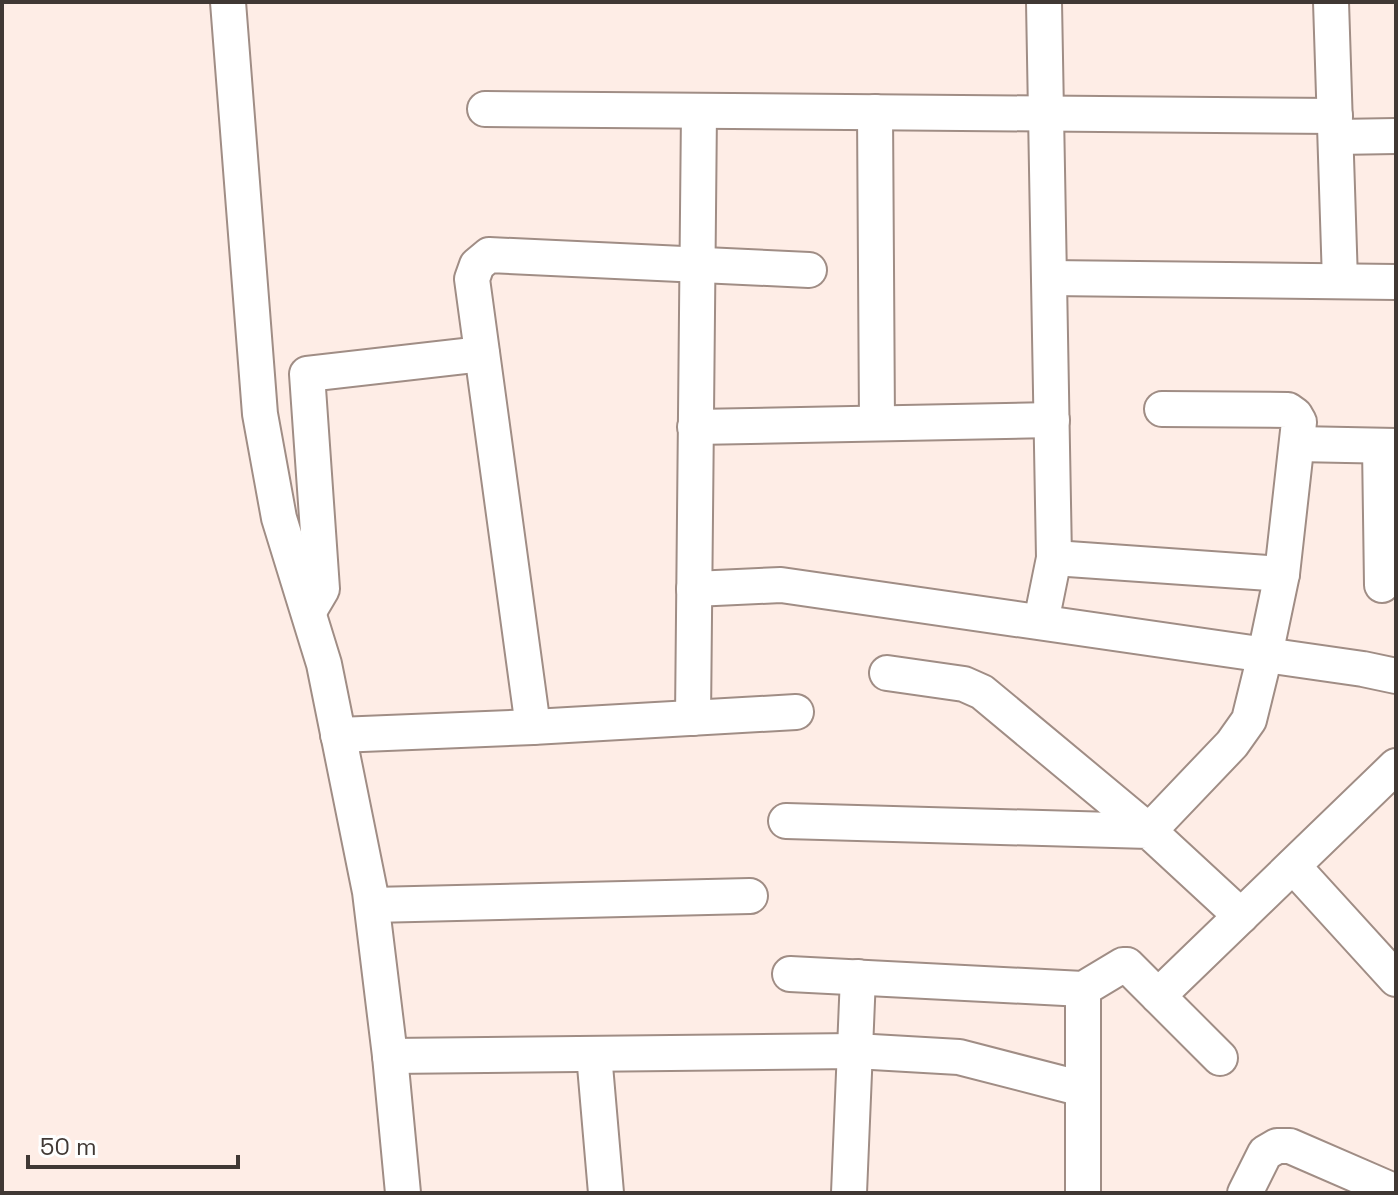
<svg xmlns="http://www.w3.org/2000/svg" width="1398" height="1195" viewBox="0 0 1398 1195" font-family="'Space Grotesk',sans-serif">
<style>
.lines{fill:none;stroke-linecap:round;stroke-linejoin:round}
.minor-casing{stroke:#a08d85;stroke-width:38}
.minor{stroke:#fff;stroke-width:34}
</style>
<rect width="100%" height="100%" fill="#feede6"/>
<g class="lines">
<g class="minor-casing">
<g id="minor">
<path d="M228,2L260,414L279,518L324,664L370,892L390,1056L403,1193"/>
<path d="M1331,2L1340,281"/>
<path d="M485,109L1335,116"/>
<path d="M875,112L877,423"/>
<path d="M1336,137L1396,136"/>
<path d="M1049,278L1396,282"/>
<path d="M695,427L1052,420"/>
<path d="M1297,444L1396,446"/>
<path d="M1380,446L1382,585"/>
<path d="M1054,558L1282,574"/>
<path d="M694,589L781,585L1363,669L1396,676"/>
<path d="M309,611L322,589L307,374L482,354"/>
<path d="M1041,622L1054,558L1044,2"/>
<path d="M887,673L964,684L982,692L1149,831L1232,744L1249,720L1265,655L1282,574L1299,422L1295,415L1288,410L1162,409"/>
<path d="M693,718L699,111"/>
<path d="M533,727L472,279L477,265L489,255L809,270"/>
<path d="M338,735L533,727L796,712"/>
<path d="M786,821L1149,831L1241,916"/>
<path d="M1293,866L1396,979"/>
<path d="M372,905L750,896"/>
<path d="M790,974L1083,989L1123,965H1127L1220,1058"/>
<path d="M1083,989V1193"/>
<path d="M1158,996L1396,766"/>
<path d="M594,1054L606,1193"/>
<path d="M390,1056L855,1051L959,1057L1083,1089"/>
<path d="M849,1193L858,977"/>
<path d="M1245,1193L1265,1153L1277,1146H1290L1396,1192"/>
</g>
</g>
<use href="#minor" class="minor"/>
</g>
<rect width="1398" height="1195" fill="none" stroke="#403834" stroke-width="8"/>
<path d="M28 1155v12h210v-12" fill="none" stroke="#403834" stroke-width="4"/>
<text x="40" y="1155" font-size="24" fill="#403834" stroke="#fefefe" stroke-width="6" paint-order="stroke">50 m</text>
</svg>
